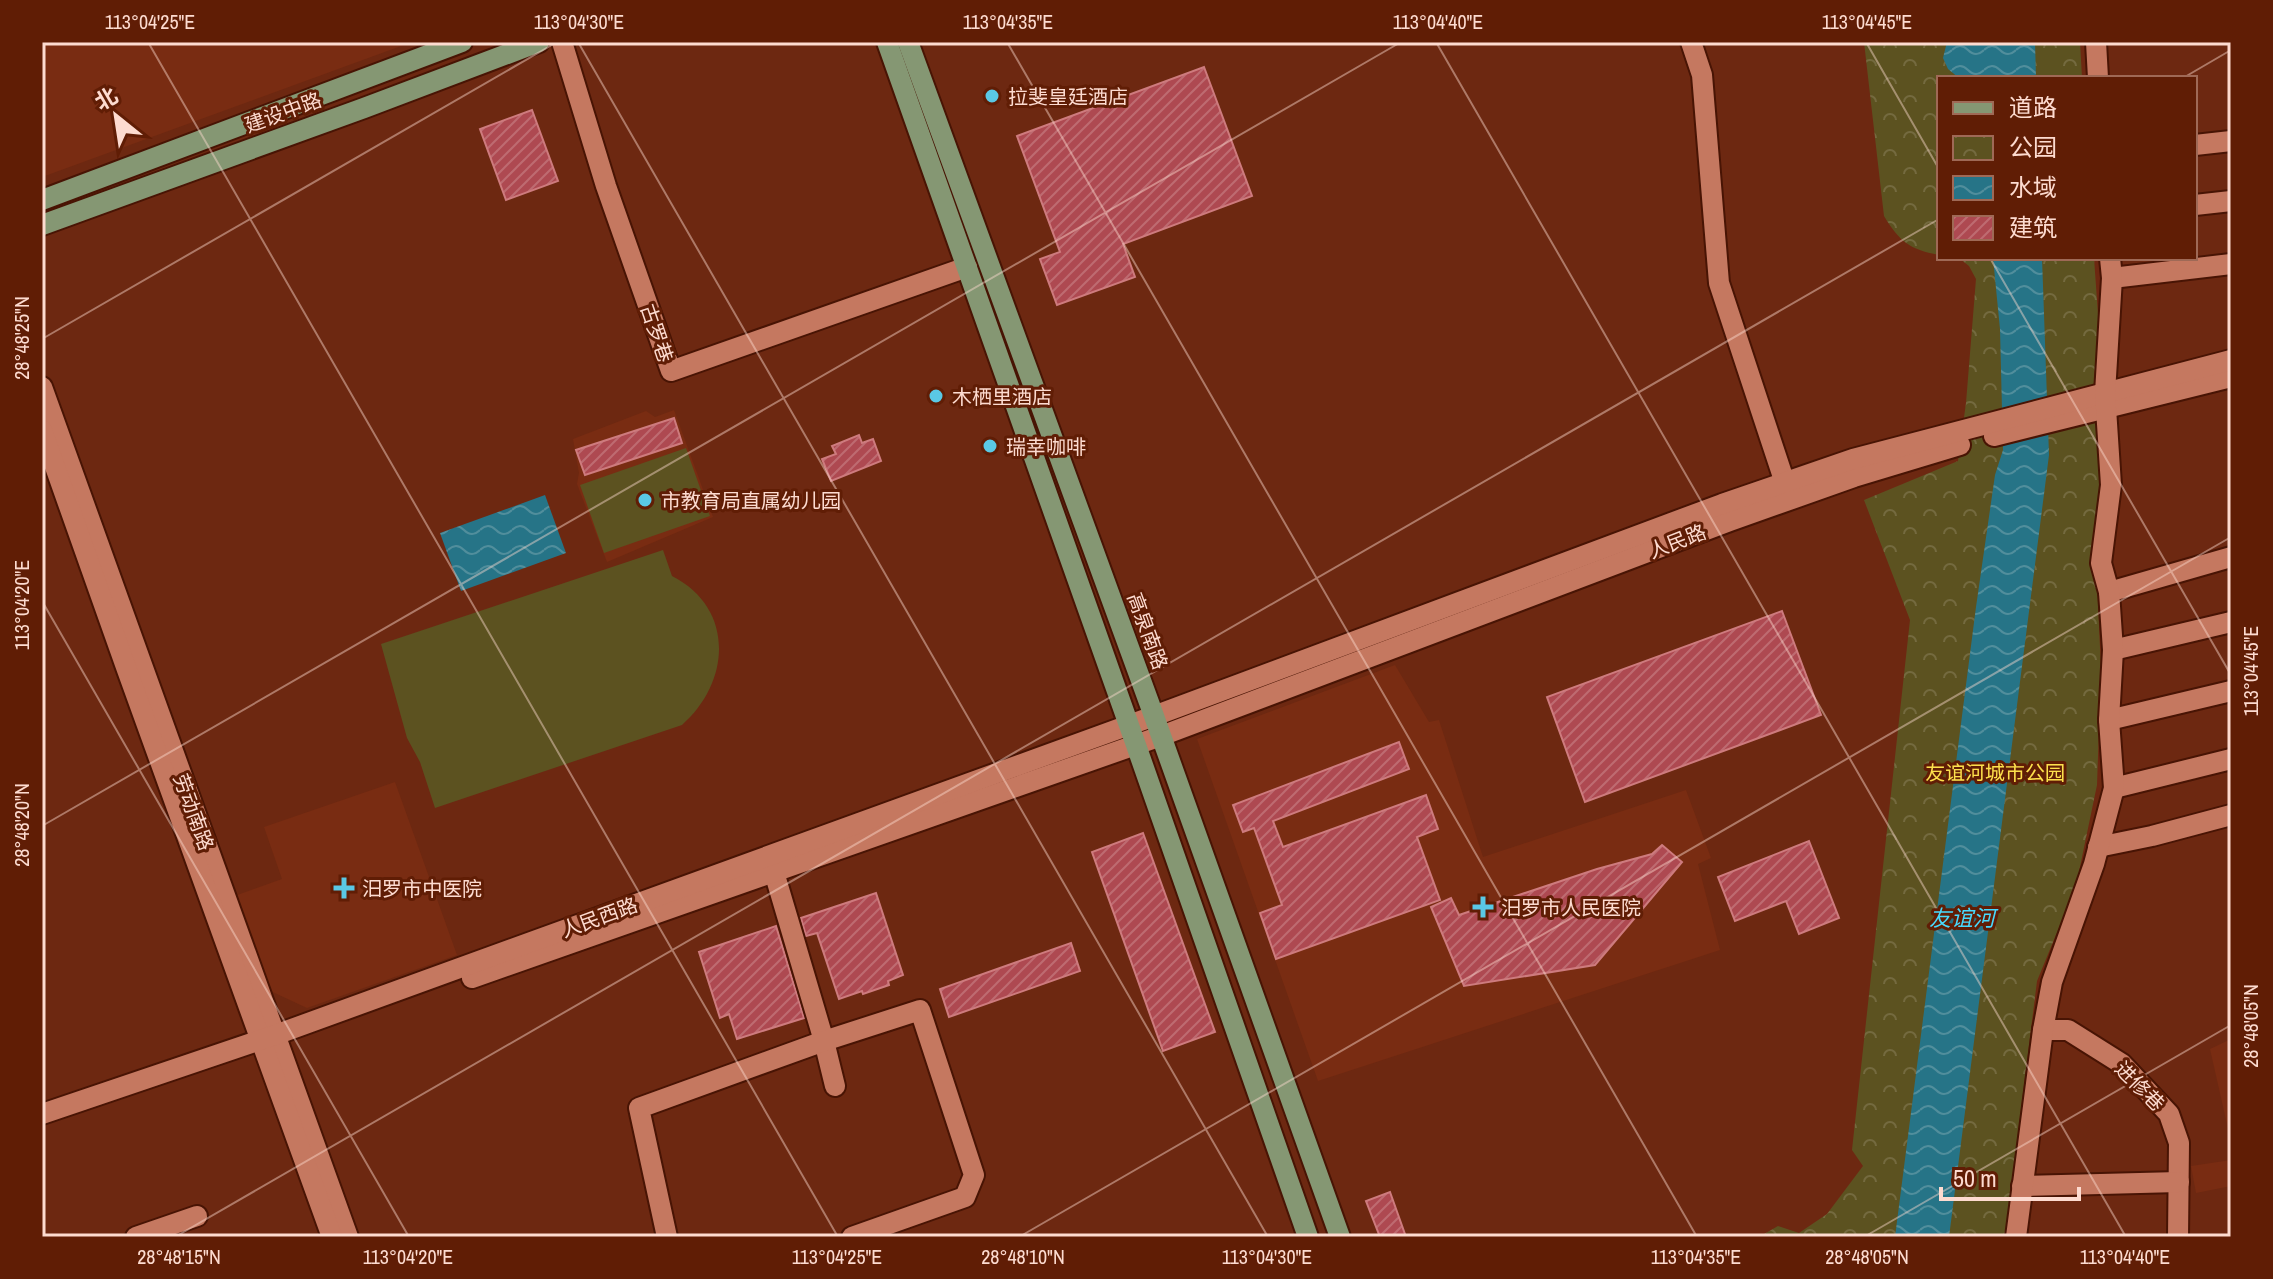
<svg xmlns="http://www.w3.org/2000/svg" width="2273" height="1279" viewBox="0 0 2273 1279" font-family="'Archivo Narrow','Noto Sans SC',sans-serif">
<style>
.built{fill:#792c12}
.grass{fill:#5c5220}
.park{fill:url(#park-crowns)}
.water{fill:url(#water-waves)}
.building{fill:url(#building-hatch);stroke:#ce7b7e;stroke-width:2}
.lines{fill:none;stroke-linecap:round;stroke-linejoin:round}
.minor-casing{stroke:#481404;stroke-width:24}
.major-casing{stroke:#481404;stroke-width:24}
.minor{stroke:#c57860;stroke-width:20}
.major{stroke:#859773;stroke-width:20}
.ticks{fill:none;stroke:#fddbd0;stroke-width:2;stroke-opacity:0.45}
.poi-dot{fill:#5ac8e5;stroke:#601d05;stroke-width:3}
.labels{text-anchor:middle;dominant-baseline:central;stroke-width:6;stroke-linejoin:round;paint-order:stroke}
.poi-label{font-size:20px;fill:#fddbd0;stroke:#601d05;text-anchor:start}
.street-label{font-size:20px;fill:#fddbd0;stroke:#601d05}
.park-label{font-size:20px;fill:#fde04c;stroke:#601d05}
.water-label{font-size:22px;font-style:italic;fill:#47d9fd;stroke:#601d05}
.neatline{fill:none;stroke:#fddbd0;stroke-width:3}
.ticks-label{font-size:20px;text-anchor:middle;fill:#fddbd0}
</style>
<defs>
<pattern id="park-crowns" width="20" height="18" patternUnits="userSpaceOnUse" patternTransform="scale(2)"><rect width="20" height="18" fill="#5c5220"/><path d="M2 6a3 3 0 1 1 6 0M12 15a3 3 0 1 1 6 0" fill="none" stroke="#746a3f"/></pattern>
<pattern id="water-waves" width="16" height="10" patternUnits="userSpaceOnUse" patternTransform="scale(2)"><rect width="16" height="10" fill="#267487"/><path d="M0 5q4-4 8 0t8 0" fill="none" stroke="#518e9c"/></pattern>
<pattern id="building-hatch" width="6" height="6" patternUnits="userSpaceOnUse" patternTransform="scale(2)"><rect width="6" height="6" fill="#ae4951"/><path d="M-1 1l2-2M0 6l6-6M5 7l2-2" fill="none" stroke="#be6b71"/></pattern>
</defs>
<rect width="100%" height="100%" fill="#6d2811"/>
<g class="built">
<path d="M42,42H412L42,177Z"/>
<path d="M674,410L713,517L607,562L577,484L579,473L573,439L646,411L655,417Z"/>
<path d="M1395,665L1429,722L1439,720L1483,857L1686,790L1711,858L1698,864L1720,950L1318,1081L1197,739Z"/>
<path d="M395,782L457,955L307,1008L262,987L229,898L282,879L264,827Z"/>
<path d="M2231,1039V1142L2210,1049Z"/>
<path d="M2231,1160V1186L2196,1193L2191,1166Z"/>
</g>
<g class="grass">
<path d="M686,448L710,516L604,553L580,485Z"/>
<path d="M663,550L672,576C735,608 731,682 682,725L435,808L420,762L407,738L381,644Z"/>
</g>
<g class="park">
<path d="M1864,42H2080L2082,78H1939V255C1909,249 1900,242 1884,216Z"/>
<path d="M1959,258H2094L2101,357L2106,485L2096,562L2101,669L2097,785L2076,886L2037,981L2005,1237H1759L1778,1226L1799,1233L1827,1214L1863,1166L1852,1150L1910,620L1864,500L1958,461L1966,403L1976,279L1969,266Z"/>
</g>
<g class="water">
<path d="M1947,42H2035L2036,78H1959L1948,69L1943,58Z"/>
<path d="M1993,258H2042L2049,455L1949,1237H1895L1976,607L1995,475L2003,450L2000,329Z"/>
<path d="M545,495L566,553L461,591L440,533Z"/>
</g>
<g class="building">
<path d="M1204,67L1252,196L1123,244L1135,277L1057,305L1040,259L1060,252L1017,136Z"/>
<path d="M532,110L558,181L506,200L480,129Z"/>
<path d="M674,418L682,443L585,475L576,450Z"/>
<path d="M859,435L862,443L873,439L881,461L831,481L822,459L836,454L832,446Z"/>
<path d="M1782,611L1821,715L1585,802L1547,697Z"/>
<path d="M1399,742L1409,769L1273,821L1283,847L1426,795L1438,829L1417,837L1440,900L1276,959L1260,913L1282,905L1254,828L1243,832L1233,805Z"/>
<path d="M1143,833L1215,1032L1163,1051L1092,852Z"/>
<path d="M1809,841L1839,918L1799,934L1786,901L1735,921L1718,877Z"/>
<path d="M1662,845L1682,862L1595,965L1464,986L1431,907L1451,898L1459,915L1597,869L1652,854Z"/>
<path d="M876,893L903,975L888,981L889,985L863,994L862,991L839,999L817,933L806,936L801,918Z"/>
<path d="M776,926L804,1018L737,1039L729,1014L720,1018L699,952Z"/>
<path d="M1071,943L1080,971L949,1017L940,989Z"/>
<path d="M1390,1192L1406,1237H1380L1366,1201Z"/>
</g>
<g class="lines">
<g class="minor-casing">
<g id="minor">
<path d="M562,42L606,186L671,371L967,267"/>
<path d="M1691,42L1702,75L1719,283L1785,483"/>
<path d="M2096,42L2098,78"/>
<path d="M2195,145L2231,141"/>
<path d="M2195,205L2231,201"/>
<path d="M2112,278L2231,264"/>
<path d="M42,387L348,1237"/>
<path d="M42,430L127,670L332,1237"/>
<path d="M1994,436L2231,377"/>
<path d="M2109,592L2231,557"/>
<path d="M2113,650L2231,622"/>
<path d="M2109,720L2231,691"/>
<path d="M2114,788L2231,759"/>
<path d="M2098,847L2152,836L2231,815"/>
<path d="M774,872L824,1041L835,1086"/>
<path d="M472,978L1161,736L1730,521L1854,477L1960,445"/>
<path d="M2043,1030H2068L2122,1064L2169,1114L2179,1143L2178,1237"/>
<path d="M42,1114L275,1035L1154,716L1722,504L1853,459L2231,360"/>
<path d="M2022,1186L2179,1182"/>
<path d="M136,1237L197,1216"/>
<path d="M667,1237L639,1108L824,1041L920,1010L974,1175L965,1197L852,1237"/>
<path d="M2016,1237L2043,1030L2052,982L2094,864L2114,788L2109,720L2113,650L2109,592L2101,563L2111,485L2105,393L2112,278L2110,258"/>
</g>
</g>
<g class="major-casing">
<g id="major">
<path d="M887,42L1136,745L1308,1237"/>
<path d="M908,42L1154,716L1340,1237"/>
<path d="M42,200L462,42"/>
<path d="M42,225L364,108L539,42"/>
</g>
</g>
<use href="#minor" class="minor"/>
<use href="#major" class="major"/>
</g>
<path class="ticks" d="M148,42L838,1237M578,42L1268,1237M1007,42L1697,1237M1436,42L2126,1237M1866,42L1939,169M2183,78L2231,50M1990,258L2231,675M42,339L557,42M42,601L409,1237M42,826L1401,42M175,1237L1939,219M1019,1237L2231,537M1864,1237L2231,1025"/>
<g class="poi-dot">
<circle cx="992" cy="96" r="8"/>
<circle cx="936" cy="396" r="8"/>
<circle cx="990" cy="446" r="8"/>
<circle cx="645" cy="500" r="8"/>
<path d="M340 876h8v8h8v8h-8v8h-8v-8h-8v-8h8z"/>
<path d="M1479 895h8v8h8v8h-8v8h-8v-8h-8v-8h8z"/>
</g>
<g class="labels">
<g class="poi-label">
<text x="1008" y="96">拉斐皇廷酒店</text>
<text x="952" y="396">木栖里酒店</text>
<text x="1006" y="446">瑞幸咖啡</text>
<text x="661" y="500">市教育局直属幼儿园</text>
<text x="362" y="888">汨罗市中医院</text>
<text x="1501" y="907">汨罗市人民医院</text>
</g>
<g class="street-label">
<text transform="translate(283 112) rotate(-20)">建设中路</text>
<text transform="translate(657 333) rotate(71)">古罗巷</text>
<text transform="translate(1677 541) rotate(-21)">人民路</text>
<text transform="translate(1148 631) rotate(70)">高泉南路</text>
<text transform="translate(194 812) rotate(70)">劳动南路</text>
<text transform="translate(599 917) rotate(-20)">人民西路</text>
<text transform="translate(2140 1086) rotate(45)">进修巷</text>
</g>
<g class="park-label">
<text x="1995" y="772">友谊河城市公园</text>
</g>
<g class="water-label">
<text x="1962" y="918">友谊河</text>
</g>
</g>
<rect width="2273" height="1279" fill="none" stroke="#601d05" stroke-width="88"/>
<rect x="1937" y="76" width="260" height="184" fill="#601d05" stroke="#9f6956" stroke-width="2"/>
<rect x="1953" y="102" width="40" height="12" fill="#859773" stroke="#9f6956" stroke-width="2"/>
<text x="2009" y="116" font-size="24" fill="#fddbd0">道路</text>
<rect x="1953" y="136" width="40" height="24" fill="url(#park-crowns)" stroke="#9f6956" stroke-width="2"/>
<text x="2009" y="156" font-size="24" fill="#fddbd0">公园</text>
<rect x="1953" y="176" width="40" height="24" fill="url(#water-waves)" stroke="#9f6956" stroke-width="2"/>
<text x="2009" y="196" font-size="24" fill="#fddbd0">水域</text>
<rect x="1953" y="216" width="40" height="24" fill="url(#building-hatch)" stroke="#9f6956" stroke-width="2"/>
<text x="2009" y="236" font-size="24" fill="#fddbd0">建筑</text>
<g transform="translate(116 116) rotate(330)" stroke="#601d05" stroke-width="6" paint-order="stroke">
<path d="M0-6L14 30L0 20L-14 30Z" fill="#fddbd0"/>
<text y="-12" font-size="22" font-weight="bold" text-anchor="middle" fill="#fddbd0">北</text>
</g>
<path d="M1941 1187v12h138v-12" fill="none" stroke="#fddbd0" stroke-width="4"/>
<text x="1953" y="1187" font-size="24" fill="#fddbd0" stroke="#601d05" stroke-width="6" paint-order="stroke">50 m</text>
<rect x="44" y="44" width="2185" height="1191" class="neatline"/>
<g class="ticks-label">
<text x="150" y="29">113°04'25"E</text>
<text x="579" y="29">113°04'30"E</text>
<text x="1008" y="29">113°04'35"E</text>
<text x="1438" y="29">113°04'40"E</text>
<text x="1867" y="29">113°04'45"E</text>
<text transform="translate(22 338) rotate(-90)" y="7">28°48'25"N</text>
<text transform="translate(22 605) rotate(-90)" y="7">113°04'20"E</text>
<text transform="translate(2251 671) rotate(-90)" y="7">113°04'45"E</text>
<text transform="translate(22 825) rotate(-90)" y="7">28°48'20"N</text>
<text transform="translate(2251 1026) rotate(-90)" y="7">28°48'05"N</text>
<text x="179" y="1264">28°48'15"N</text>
<text x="408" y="1264">113°04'20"E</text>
<text x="837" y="1264">113°04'25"E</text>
<text x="1023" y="1264">28°48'10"N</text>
<text x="1267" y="1264">113°04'30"E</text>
<text x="1696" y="1264">113°04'35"E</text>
<text x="1867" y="1264">28°48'05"N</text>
<text x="2125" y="1264">113°04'40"E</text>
</g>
</svg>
